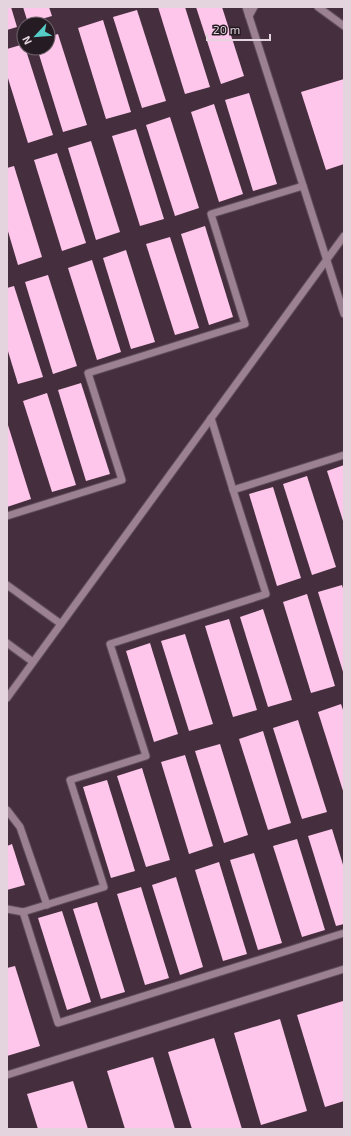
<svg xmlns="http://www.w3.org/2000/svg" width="351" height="1136" viewBox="0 0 351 1136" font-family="'Exo 2',sans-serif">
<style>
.building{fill:#ffc6eb}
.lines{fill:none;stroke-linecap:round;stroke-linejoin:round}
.minor-casing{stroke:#5f4c59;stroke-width:9}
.minor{stroke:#9b8191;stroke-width:7}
</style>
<rect width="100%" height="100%" fill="#452f3e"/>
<g class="building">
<path d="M7,7H11L17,27L7,30Z"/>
<path d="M23,7H49L52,16L28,23Z"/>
<path d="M158,7H185L210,87L185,94Z"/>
<path d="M196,7H222L244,76L221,84Z"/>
<path d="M137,10L166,101L142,108L113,17Z"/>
<path d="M103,20L131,112L106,119L78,28Z"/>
<path d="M58,34L87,125L63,132L37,48H48V37Z"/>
<path d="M24,44L53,135L28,143L7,75V49Z"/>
<path d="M344,79V164L326,170L301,92Z"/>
<path d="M249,93L277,184L253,191L225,100Z"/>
<path d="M214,104L243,194L219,202L191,112Z"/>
<path d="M170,117L199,208L175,216L146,125Z"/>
<path d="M136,129L164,219L140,226L112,136Z"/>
<path d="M91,141L120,232L96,240L68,148Z"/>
<path d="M57,153L86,243L62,251L34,160Z"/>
<path d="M14,166L42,257L18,265L7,228V168Z"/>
<path d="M205,226L233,317L209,325L181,234Z"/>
<path d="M170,237L199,328L175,335L146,244Z"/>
<path d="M126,250L155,342L131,349L103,258Z"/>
<path d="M92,260L121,352L97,360L68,268Z"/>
<path d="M48,275L77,366L53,374L25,282Z"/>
<path d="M14,286L43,377L18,384L7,348V288Z"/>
<path d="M81,383L110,474L86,481L58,390Z"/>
<path d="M47,393L76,485L52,492L23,401Z"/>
<path d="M7,422L31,499L7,507Z"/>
<path d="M344,465V524L327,471Z"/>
<path d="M307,476L336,567L312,575L283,484Z"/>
<path d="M273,487L301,578L277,586L249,494Z"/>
<path d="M342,585L344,592V675L318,592Z"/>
<path d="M307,594L335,686L311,693L283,602Z"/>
<path d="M263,609L292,700L268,707L240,617Z"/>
<path d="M229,619L257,710L233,717L205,626Z"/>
<path d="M185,634L213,724L189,731L161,641Z"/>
<path d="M150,643L178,734L154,742L126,651Z"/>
<path d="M341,704L344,713V794L318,712Z"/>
<path d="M298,720L327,812L302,819L273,728Z"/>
<path d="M263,731L291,823L268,830L239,739Z"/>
<path d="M220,744L248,835L224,843L195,751Z"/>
<path d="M185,755L213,846L189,854L161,762Z"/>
<path d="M142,768L170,860L146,867L117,776Z"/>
<path d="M107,780L135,871L111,878L83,787Z"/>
<path d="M332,829L344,868V924L336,926L308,836Z"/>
<path d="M297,839L325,930L302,937L273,846Z"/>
<path d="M12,844L25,885L7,890V846Z"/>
<path d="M254,853L282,943L258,950L230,860Z"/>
<path d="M219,862L247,954L223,961L195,870Z"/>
<path d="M176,877L203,967L180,975L152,885Z"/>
<path d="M141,887L169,978L145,985L117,894Z"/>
<path d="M97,902L125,992L101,999L73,909Z"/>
<path d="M62,911L91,1002L67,1010L38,918Z"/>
<path d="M15,966L40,1046L7,1056V968Z"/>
<path d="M343,1001L344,1101L325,1107L297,1015Z"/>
<path d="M280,1019L307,1111L261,1125L234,1033Z"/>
<path d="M214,1038L242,1129H192L168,1052Z"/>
<path d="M153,1057L175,1129H125L107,1071Z"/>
<path d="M73,1081L88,1129H38L27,1094Z"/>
</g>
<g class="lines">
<g class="minor-casing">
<g id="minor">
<path d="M246,7L344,314"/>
<path d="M318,7L344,26"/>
<path d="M249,16L254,7"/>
<path d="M211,418L233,490"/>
<path d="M344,455L233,490L266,594L110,644L146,756L70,780L104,887L23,912L58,1023L344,933"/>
<path d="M7,516L122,480L88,373L245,324L211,214L303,186"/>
<path d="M7,585L61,624"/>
<path d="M7,643L33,662"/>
<path d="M7,698L344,236"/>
<path d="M7,810L20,827L47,905"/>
<path d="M7,909L23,912"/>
<path d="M7,1075L344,969"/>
</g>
</g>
<use href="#minor" class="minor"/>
</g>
<rect width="351" height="1136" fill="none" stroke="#e3d4dd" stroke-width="16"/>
<g transform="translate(36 36) rotate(244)"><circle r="19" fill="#251b22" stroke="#71656d"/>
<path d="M0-3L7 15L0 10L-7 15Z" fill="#55cdc6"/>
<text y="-6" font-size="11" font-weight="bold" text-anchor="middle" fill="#e3d4dd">N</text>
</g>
<path d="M207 34v6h63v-6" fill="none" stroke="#e3d4dd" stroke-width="2"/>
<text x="213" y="34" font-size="12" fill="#e3d4dd" stroke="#251b22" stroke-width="3" paint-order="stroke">20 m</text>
</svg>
